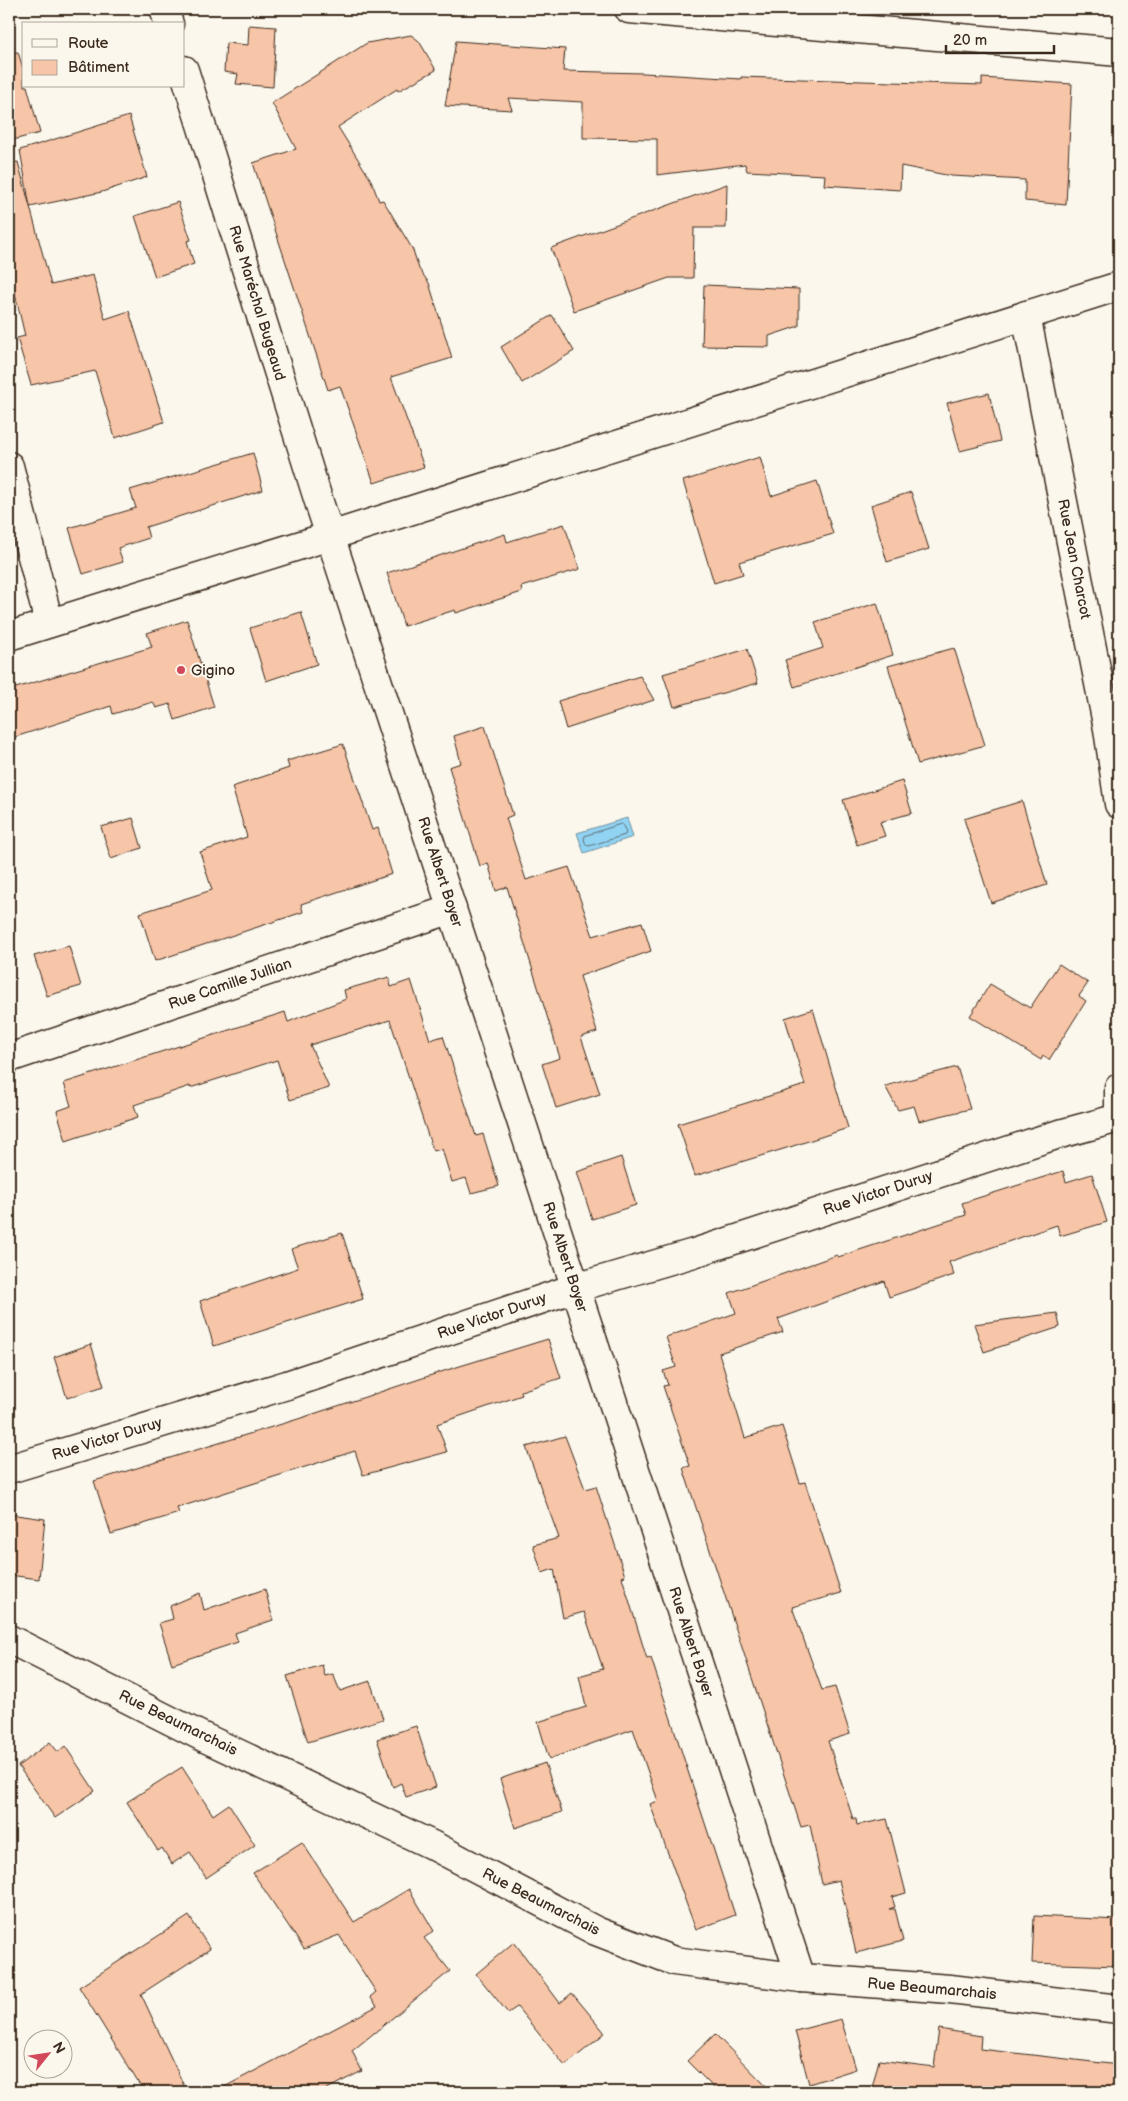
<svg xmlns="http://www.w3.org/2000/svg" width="1128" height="2101" viewBox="0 0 1128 2101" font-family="'Balsamiq Sans',sans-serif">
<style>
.water{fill:#91d3f3;stroke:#6f8f9e}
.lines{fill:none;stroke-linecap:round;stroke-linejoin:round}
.shore{stroke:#5d6e73;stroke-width:1}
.building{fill:#f7c5a7;stroke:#3b2a1e}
.street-casing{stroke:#3b2a1e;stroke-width:31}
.secondary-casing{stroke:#3b2a1e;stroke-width:31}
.street{stroke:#fbf7ec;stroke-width:28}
.secondary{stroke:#fbf7ec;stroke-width:28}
.poi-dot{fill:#d1495b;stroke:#fbf7ec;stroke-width:2}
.labels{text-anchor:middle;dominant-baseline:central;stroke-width:4;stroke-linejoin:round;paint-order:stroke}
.street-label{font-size:15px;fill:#3b2a1e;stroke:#fbf7ec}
.poi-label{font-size:15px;fill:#3b2a1e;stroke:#fbf7ec;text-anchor:start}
</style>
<rect width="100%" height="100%" fill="#fbf7ec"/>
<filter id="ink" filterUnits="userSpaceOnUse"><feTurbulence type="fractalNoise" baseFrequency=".02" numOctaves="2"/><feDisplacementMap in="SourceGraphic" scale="10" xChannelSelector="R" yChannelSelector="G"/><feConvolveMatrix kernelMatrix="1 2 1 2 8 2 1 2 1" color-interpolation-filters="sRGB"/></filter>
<g filter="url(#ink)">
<path class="water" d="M627,818L633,837L584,853L577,833Z"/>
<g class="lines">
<path class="shore" d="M622,824L626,832L625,835L589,846L586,845L584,839L585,836Z"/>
</g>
<g class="building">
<path d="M249,25L276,27L273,87L236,84L238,74L224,72L226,43L248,45Z"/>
<path d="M411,35L419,41L436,70L398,91L397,89L338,127L371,180L379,201L383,200L413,250L419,269L429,283L452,358L391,377L424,467L374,483L340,386L328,390L253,163L296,149L272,103L367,43Z"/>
<path d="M456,41L565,49L563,71L644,73L741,79V77L982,85V78L1072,84L1066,205L1025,201V180L951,176L901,166L900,190L824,185L825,175L747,171L745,164L657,175V139L583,138V102L508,98L512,110L445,106Z"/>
<path d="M18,52L24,72V86H27L40,133L9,141V53Z"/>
<path d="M129,116L147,177L102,192L30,207L20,150Z"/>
<path d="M18,162L51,285L93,275L105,319L129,311L164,422L115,438L95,371L31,385L17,338L25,336L9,268V163Z"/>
<path d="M727,184L726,228H694L693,278H669L574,311L551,248Z"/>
<path d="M178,202L191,240L187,241L194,264L155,277L135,216Z"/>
<path d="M704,285L799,289V326L769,336V347L702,346Z"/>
<path d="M552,315L574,351L522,383L501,347Z"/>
<path d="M989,393L1000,441L960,451L947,403Z"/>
<path d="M253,453L263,490L146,527L149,538L118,548L123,562L83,574L69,528L136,508L130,490Z"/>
<path d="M760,457L771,496L817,481L833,534L739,562L743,574L714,583L683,481Z"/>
<path d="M911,492L929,549L887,562L871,505Z"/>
<path d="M564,524L580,569L521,587L522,592L456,613L455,610L404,626L387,573L505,534L507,542Z"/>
<path d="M877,603L893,655L794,687L785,660L823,648L815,622Z"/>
<path d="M301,612L317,664L266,681L250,628Z"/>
<path d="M187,620L214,707L175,720L170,704L156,708L153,702L113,714L111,706L9,739V690L152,647L147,633Z"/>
<path d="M954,648L985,745L918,764L888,666Z"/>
<path d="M747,649L758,683L674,707L663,674Z"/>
<path d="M640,676L654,700L566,729L558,701Z"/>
<path d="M485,726L513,815L506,818L526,880L569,867L593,936L642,922L651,951L580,976L597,1032L581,1037L600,1094L556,1108L542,1064L560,1058L507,887L496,891L488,863L480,866L449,767L461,763L454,736Z"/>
<path d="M343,744L372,830L378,828L392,874L301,904L303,912L155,961L140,913L212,890L200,852L247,837L232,787L289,768L287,761Z"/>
<path d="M902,781L912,813L880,822L885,836L857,845L843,800Z"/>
<path d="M1022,801L1047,885L991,903L964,819Z"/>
<path d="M133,818L142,848L111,859L101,827Z"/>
<path d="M69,946L81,986L47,996L34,956Z"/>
<path d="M1059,964L1088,983L1079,996L1086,1001L1049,1060L1043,1056L1041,1060L970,1016L990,984L1030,1008Z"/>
<path d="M389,977L391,987L411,980L430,1040L443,1036L476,1136L483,1134L499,1186L471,1193L466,1178L452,1182L442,1149L433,1151L390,1020L310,1045L329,1088L290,1100L277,1060L190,1088V1086L134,1105L138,1117L66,1141L57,1111L71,1106L64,1083L285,1012L288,1022L346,999L344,990Z"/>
<path d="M813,1009L848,1128L790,1147L695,1176L678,1124L805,1085L785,1018Z"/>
<path d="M957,1067L970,1109L919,1121L914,1106L898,1110L885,1086Z"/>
<path d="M621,1157L636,1205L592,1219L577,1172Z"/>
<path d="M1063,1171L1066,1182L1092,1174L1107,1222L1060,1236L1057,1225L949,1262L954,1275L889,1297L884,1281L778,1319L783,1332L719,1353L745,1438L782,1426L800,1483L805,1482L841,1593L792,1607L822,1690L835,1687L850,1734L828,1741L853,1819H856L857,1825L887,1819L906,1893L892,1897L895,1907L889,1909H895L903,1941L856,1953L839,1880L822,1884L810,1825L801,1827L683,1468L690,1466L663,1386L668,1385L663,1371L676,1367L666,1337L736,1313L729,1293L837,1255L838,1257L966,1215L962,1203Z"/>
<path d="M342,1233L363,1299L214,1346L200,1301L298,1268L291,1249Z"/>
<path d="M1057,1313L1060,1327L984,1352L974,1324Z"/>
<path d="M548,1339L561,1378L521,1391L522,1395L437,1424L447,1452L363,1475L355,1451L177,1508L179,1513L111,1534L94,1481L295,1420L447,1370Z"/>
<path d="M91,1344L104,1386L67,1398L54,1357Z"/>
<path d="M565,1436L585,1489L596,1486L625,1576L622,1577L647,1659L651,1658L735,1915L696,1930L650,1804L658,1801L633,1729L549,1759L538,1722L586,1707L579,1676L603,1669L584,1612L563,1618L554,1569L542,1573L533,1545L559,1538L526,1447Z"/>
<path d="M9,1514L45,1519L39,1579L9,1575Z"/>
<path d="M265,1589L273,1620L235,1633L238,1642L172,1664L159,1623L173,1619L170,1606L200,1593L204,1610Z"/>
<path d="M322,1665L325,1676L333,1674L340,1691L370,1681L383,1719L308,1742L287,1676Z"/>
<path d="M416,1726L436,1787L406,1797L401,1783L393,1787L377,1739Z"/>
<path d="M50,1742L58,1752L65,1746L95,1791L55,1818L18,1766Z"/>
<path d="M545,1763L562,1812L515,1828L500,1779Z"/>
<path d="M182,1767L213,1815L229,1804L255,1845L206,1878L190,1852L172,1864L162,1848L158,1851L127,1802Z"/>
<path d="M302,1842L354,1922L409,1889L434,1931L424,1938L450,1971L352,2051L362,2071L321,2092H215L377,2006L370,1997L376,1992L339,1935L304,1949L253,1873Z"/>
<path d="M189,1916L210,1949L141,1994L187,2092H144L79,1987Z"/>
<path d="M1034,1916L1119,1920V1966L1032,1963Z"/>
<path d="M514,1942L560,2003L572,1993L605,2033L565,2066L517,2007L508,2013L476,1974Z"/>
<path d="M841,2019L856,2069L809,2084L795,2031Z"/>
<path d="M939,2029L981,2036L980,2049L1119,2065V2092H871L879,2060L934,2067Z"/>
<path d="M715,2034L772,2092H718L687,2061Z"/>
</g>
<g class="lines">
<g class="street-casing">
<g id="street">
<path d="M164,9L169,24"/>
<path d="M184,70L319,502L801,1978"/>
<path d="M1026,315L1108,729L1119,804"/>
<path d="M9,466L49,623"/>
<path d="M9,1058L452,909"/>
<path d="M1119,1088V1110"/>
<path d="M9,1469L287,1385L575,1288L694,1253L1056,1135L1119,1118"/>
<path d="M9,1639L203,1737L432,1845L596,1931L674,1961L801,1978L950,1989L1119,2009"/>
</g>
</g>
<g class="secondary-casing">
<g id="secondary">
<path d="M629,9L1119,52"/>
<path d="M9,636L330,536L1119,286"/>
</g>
</g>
<use href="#street" class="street"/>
<use href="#secondary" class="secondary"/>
</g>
</g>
<circle class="poi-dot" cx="181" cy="670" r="5"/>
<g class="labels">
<g class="street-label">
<text transform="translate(257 303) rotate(73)">Rue Maréchal Bugeaud</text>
<text transform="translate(1074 559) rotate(79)">Rue Jean Charcot</text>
<text transform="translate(440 872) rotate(72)">Rue Albert Boyer</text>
<text transform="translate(230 984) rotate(-19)">Rue Camille Jullian</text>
<text transform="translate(878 1193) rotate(-18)">Rue Victor Duruy</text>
<text transform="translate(565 1257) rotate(72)">Rue Albert Boyer</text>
<text transform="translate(492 1316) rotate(-19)">Rue Victor Duruy</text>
<text transform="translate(107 1439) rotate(-17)">Rue Victor Duruy</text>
<text transform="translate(691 1642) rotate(72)">Rue Albert Boyer</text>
<text transform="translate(178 1723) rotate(26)">Rue Beaumarchais</text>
<text transform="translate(541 1902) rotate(27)">Rue Beaumarchais</text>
<text transform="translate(932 1989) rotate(5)">Rue Beaumarchais</text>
</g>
<g class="poi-label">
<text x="191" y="670">Gigino</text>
</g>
</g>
<rect width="1128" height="2101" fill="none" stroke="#fbf7ec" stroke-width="30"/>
<rect x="15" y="15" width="1098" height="2071" fill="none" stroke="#3b2a1e" stroke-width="2" filter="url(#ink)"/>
<rect x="22" y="22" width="162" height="65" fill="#fbf7ec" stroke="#aea59a"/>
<rect x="32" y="39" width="25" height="8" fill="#fbf7ec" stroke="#aea59a"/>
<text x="68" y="48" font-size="15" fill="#3b2a1e">Route</text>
<rect x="32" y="60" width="25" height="15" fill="#f7c5a7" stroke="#aea59a"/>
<text x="68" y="72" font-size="15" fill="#3b2a1e">Bâtiment</text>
<g transform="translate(48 2054) rotate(60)"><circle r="24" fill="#fbf7ec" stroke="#aea59a"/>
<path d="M0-4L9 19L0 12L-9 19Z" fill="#d1495b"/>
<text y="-8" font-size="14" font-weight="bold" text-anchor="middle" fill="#3b2a1e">N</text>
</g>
<path d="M946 45v8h108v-8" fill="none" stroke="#3b2a1e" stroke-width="2.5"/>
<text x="953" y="45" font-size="15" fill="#3b2a1e" stroke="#fbf7ec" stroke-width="4" paint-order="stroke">20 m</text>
</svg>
